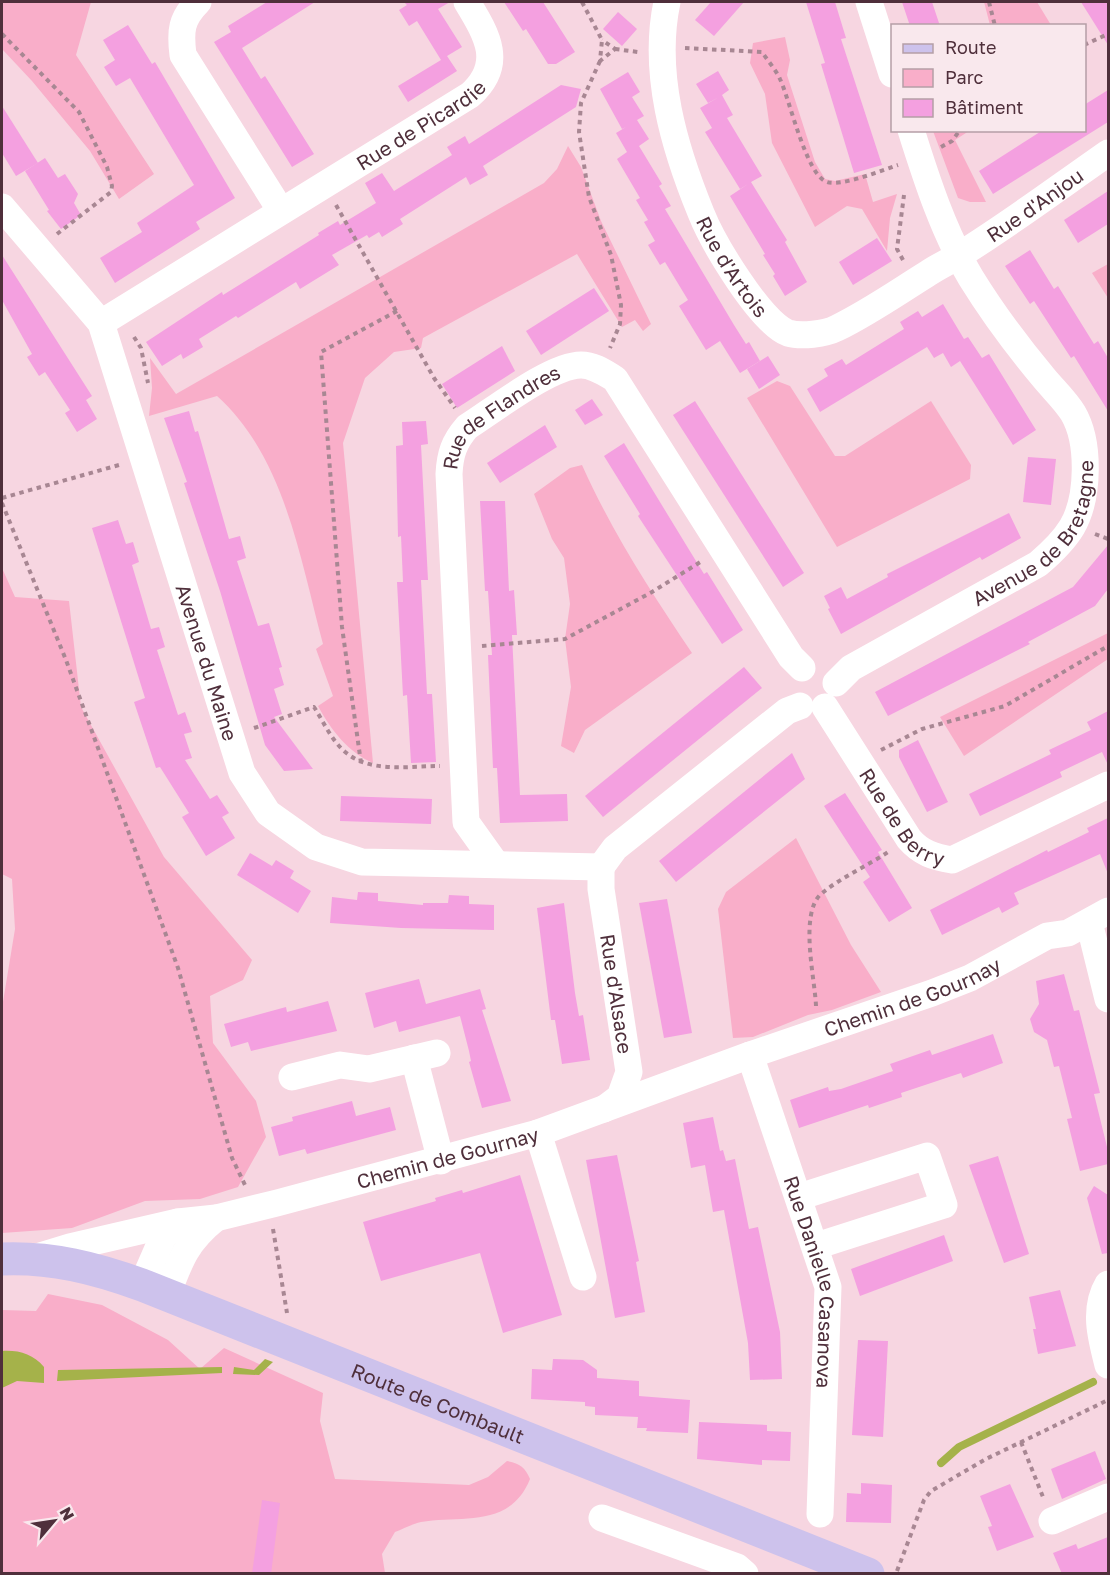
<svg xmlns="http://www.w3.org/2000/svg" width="1110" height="1575" viewBox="0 0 1110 1575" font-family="'Golos Text',sans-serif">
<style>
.green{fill:#f9aec9}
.water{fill:#a5b24a}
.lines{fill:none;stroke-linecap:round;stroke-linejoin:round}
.stream{stroke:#a5b24a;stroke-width:8}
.building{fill:#f4a0e0}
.path{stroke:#a88793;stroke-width:4;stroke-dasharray:4.5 4.5;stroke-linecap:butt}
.minor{stroke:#fff;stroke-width:27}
.major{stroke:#cdc2ec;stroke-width:33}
.labels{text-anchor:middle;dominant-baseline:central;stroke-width:6;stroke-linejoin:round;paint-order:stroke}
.street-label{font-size:20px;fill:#4f2f3b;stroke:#f9e8ed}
</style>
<rect width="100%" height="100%" fill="#f7d6e1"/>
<g class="green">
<path d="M2,2H91L76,55L154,174L119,199L90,151L32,81L2,49Z"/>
<path d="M984,2H1037L1051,25H990Z"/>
<path d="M785,37L790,60L787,75L815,162L825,179L835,181L865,174L873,202L897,194L890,218L887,251L862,209L847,206L815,227L772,143L765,94L750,63L753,43Z"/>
<path d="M933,131H969L955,140L986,202H970L958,198Z"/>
<path d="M568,146L581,167L601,221L651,324L643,331L635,320L622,327L577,254L423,338L421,348L394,352L365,378L343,443L373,763C348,752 331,730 318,706L333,696L316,649L323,644C300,559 285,457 217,396L149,416L152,388L150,358L176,394L544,183L557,169Z"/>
<path d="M1108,264V298L1092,273Z"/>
<path d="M777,381L790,386L835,456H845L931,401L971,465L970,479L837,547L747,398Z"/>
<path d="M582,465C612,532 651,592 692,653L585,730L574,753L561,746L571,687L565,639L570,604L564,558L552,539L534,494L570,468Z"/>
<path d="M2,568L15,597L69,601L81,707L164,857L252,960L243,980L210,996L213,1043L256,1101L266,1137L238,1187L200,1199L145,1201L72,1228L2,1233V1008L15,929L12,879L2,874Z"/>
<path d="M1108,633V659L964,756L940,717Z"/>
<path d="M796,838L851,945L881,992L832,1010L808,1015L753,1037L733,1038L718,909L726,892Z"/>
<path d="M48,1294L102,1305L168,1340L200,1369L224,1348L323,1393L320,1421L335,1479L469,1485L488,1477L507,1461C520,1464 525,1467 530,1479C510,1529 461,1515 421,1522C412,1524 403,1529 395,1532L382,1554L385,1573L2,1574V1310L36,1311Z"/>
</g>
<g class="water">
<path d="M2,1351C19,1350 33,1354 44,1367V1383L17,1381L2,1388Z"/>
<path d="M265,1359L273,1362L259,1375L233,1374L234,1367L254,1370Z"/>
<path d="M222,1367V1373L57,1381L58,1370Z"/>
</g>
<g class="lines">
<path class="stream" d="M941,1463L959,1447L1093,1382"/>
</g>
<g class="building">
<path d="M267,2H315L242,48L261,79L265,76L314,154L292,167L214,42L231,32L228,26Z"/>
<path d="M404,2H450L438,9L462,47L447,56L457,71L408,102L398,86L441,60L417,21L409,26L399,10L407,5Z"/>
<path d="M504,2H543L575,52L556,64H548L526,29L523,31Z"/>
<path d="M711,2H744L714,36L695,20Z"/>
<path d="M806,2H835L846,38L841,39L882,165L854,173L821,64L825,63Z"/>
<path d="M902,2H932L940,26H910Z"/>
<path d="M1081,2H1108V45Z"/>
<path d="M618,12L637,29L622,46L603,29Z"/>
<path d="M128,25L152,64L155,62L235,198L196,222L200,229L115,283L100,258L142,232L137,223L194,185L130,78L116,86L104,67L115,60L103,40Z"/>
<path d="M718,71L729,90L722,95L733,115L727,118L762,176L751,182L787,240L785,242L807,282L785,296L773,276L775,274L763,255L765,254L730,196L748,184L740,189L705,132L712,128L700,108L719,97L708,103L696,84Z"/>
<path d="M628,72L640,92L632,97L644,116L637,120L649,139L639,146L662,184L659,186L671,206L665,209L734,325L746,344L749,342L760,361L740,373L720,341L706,350L679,306L688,300L665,262L660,265L648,245L655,241L644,222L648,220L636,200L640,198L617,159L627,152L616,133L626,127L622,129L600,89Z"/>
<path d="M561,85L581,89L576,107L483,166L488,175L470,185L466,177L400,219L403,224L382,237L379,232L369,238L367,235L332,255L339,265L300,289L296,282L238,318L236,316L199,339L203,347L183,359L181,354L162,366L146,342L222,292L223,295L319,235L318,233L338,221L340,225L376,203L365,183L382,173L394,191L452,155L447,147L465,136L469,144Z"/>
<path d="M1108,90V122L993,194L979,171L1043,130H1084V105Z"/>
<path d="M2,106L38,163L16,176L2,153Z"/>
<path d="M45,158L58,178L65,174L78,194L74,203L81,215L61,229L47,211L49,210L25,171Z"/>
<path d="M1108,191V224L1078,243L1064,220Z"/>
<path d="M877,238L892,261L853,285L839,262Z"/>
<path d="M1030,250L1054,289L1058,286L1094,344L1098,341L1108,358V411L1074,356L1071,358L1034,301L1030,304L1005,266Z"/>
<path d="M2,255L92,396L86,400L97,419L77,432L65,413L70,410L45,372L39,376L27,357L32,354L2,300Z"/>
<path d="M594,288L609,311L541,355L526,331Z"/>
<path d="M943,304L964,339L968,337L982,358L989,354L1036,430L1013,445L960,361L951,367L943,353L934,358L927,347L820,412L807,389L828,376L824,369L842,359L846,365L904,329L900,322L918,311L922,317Z"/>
<path d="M502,346L515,371L457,408L442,384Z"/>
<path d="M768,356L780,375L759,389L747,369Z"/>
<path d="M592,399L603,415L585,425L575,410Z"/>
<path d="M695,401L804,573L783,587L673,415Z"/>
<path d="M189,411L195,432L198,431L229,539L240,536L246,558L237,561L258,626L269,623L282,667L279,668L284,685L274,689L282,714L274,717L313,769L284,771L265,745L220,591L184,483L187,482L164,418Z"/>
<path d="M426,421L428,444L421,445L428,580H421L427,694H432L436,762L411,763L407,695L403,696L397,582H403L401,536L398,537L396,446L403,445L402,422Z"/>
<path d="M545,425L557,447L500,483L487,463Z"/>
<path d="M624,443L688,548L704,574L707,572L743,630L722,644L638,516L640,514L604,456Z"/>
<path d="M1028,457L1056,459L1051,505L1023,502Z"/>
<path d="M480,501H505L509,591L514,590L517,635H512L520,795L567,794L568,821L500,823L497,768H493L488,655H492L488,591H485Z"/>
<path d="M1009,513L1021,538L982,560L980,557L841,634L828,609L830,608L824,596L841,587L847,599L888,577L887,574Z"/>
<path d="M118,520L126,544L133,542L139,562L132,565L151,629L159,627L165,647L157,650L178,715L185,712L192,732L184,734L192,758L185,760L210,799L217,795L229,813L222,817L235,838L206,856L182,817L189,813L160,767L156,768L134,702L145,698L92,528Z"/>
<path d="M1108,545V589L1095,606L1028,642L1030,644L888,716L875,692L1073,587Z"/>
<path d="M744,667L762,688L603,817L585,796Z"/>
<path d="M1108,711V765L1102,752L1060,772L1062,777L980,816L969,794L1051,754L1049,750L1091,730L1087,722Z"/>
<path d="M918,740L948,802L927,812L899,757V750Z"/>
<path d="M792,753L805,779L676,882L659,861Z"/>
<path d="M845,793L882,850L878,852L912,908L889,922L863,882L870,877L824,806Z"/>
<path d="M341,796L432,799L431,824L340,821Z"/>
<path d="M1108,818V874L1100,854L1014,893L1019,904L1002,913L999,907L942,935L930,910L1047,850L1048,852L1089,832L1087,828Z"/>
<path d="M250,853L272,866L276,860L294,871L290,878L311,891L298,913L237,875Z"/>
<path d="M358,892L378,893V901L423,905V903H448L449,895L469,896V904L494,905V930L401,928L330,923L332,897L357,900Z"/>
<path d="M667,899L692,1033L664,1038L639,903Z"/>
<path d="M564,903L575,993L579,1016L583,1015L590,1060L562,1064L555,1020H551L537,908Z"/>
<path d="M1064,974L1074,1011L1079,1010L1100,1093L1094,1094L1108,1151V1164L1080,1171L1067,1119L1072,1118L1059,1066L1054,1067L1047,1040L1034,1032L1030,1019L1039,1004L1036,981Z"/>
<path d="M419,979L426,1004L480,989L486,1009L482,1010L511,1101L482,1108L469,1062L471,1061L469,1051L460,1016L399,1032L396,1021L374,1028L365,993Z"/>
<path d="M328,1001L337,1031L251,1051L248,1042L231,1047L224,1024L286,1007L287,1012Z"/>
<path d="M993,1034L1003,1063L963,1078L961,1073L901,1093L902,1097L869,1108L868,1105L799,1128L790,1100L828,1087L829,1091L841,1089L893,1071L890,1064L930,1050L932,1055Z"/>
<path d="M352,1101L356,1116L390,1107L396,1130L307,1154L305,1149L279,1156L271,1127L293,1121L292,1117Z"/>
<path d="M713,1117L720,1151L723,1150L726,1161L735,1159L749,1229L758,1227L780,1332L782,1379L750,1380L748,1343L724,1210L713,1212L705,1165L691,1168L683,1123Z"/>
<path d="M617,1155L639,1261L636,1262L645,1312L615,1318L586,1160Z"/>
<path d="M998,1156L1029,1254L1004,1263L969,1165Z"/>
<path d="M520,1175L562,1315L503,1333L480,1253L381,1281L363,1222L436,1201L435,1198L462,1190L463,1193Z"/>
<path d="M1094,1186L1108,1195V1253L1102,1254L1087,1198Z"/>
<path d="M944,1235L953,1261L860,1296L851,1269Z"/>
<path d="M1060,1290L1076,1346L1038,1354L1033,1329H1036L1029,1297Z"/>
<path d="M858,1340L888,1341L883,1437L852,1435Z"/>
<path d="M553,1359L583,1360L597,1370V1378L639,1381V1396L690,1400L688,1433L646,1431L647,1428H637L638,1417L595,1415V1407L585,1406V1402L531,1399L532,1369L552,1370Z"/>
<path d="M699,1422L767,1425V1431L791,1432L790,1461L762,1460V1465L697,1459Z"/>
<path d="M1095,1451L1106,1479L1062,1499L1051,1469Z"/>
<path d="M861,1483L892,1485L891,1523L846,1522L847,1493L861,1494Z"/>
<path d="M1010,1484L1034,1537L997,1551L988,1527L992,1526L980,1496Z"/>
<path d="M262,1500L280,1503L271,1574H252Z"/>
<path d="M1108,1537V1574H1062L1053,1553L1076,1544L1078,1549Z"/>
</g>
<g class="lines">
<g class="path">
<path d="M582,2L602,40L600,61L615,49L602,40"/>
<path d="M989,2L995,26"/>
<path d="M2,34L79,112L107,167L112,186L111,192L57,234"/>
<path d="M1084,45L1108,34"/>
<path d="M685,48L762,52C768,61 776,70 780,79C790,100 806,175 827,182C841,187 883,170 898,165"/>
<path d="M615,49L638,52"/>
<path d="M600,61L581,103L579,132L589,197L611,255L621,305L620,324L610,348"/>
<path d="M941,147L952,141L960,130"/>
<path d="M336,205L434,378L455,408"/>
<path d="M903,260L897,249L904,195"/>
<path d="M134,337L141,348L148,383"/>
<path d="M2,498L119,465"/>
<path d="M2,503L66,660L178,968L232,1158L245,1185"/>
<path d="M1095,534L1108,539"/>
<path d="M482,646L565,639L652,592L702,561"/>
<path d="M254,728L314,707C323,721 331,739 343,750C368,774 408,766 440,766"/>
<path d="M881,750L922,729L1005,706L1108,646"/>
<path d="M361,763L342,627L321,352L397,311"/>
<path d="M816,1006C815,979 799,914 821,894C840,878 867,866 888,852"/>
<path d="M273,1229L287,1313"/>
<path d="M1021,1442L1043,1497"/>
<path d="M897,1571L924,1500L931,1491L986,1459L1108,1400"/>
</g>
<g class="minor">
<path d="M198,2C181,19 180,31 183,55L281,211"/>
<path id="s1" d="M667,2C652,73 674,147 701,213C713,243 760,322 788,333C801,337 825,334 837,328C868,313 898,292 927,274C937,267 948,262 958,256C1010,224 1059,187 1108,153"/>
<path d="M869,2L892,74"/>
<path id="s2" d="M2,207L101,323L242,773L268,813L316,847L362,862L601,867"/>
<path id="s3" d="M101,323L470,95C505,64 487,35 467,2"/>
<path id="s4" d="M836,683L851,668L1038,564C1051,553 1063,542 1072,527C1089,498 1090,442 1073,413C1065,400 1053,389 1044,378C1018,347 992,312 971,278C944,233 927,181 911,130"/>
<path id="s5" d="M825,707L909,839C921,853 934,857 952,860L1108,785"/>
<path id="s6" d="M496,864L466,822L449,474C450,454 454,442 467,427C494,410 551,365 581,365C594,365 605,373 615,379L791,657L802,668"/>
<path d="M601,867L615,848L787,711L800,706"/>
<path id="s7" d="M601,867V889L629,1072L620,1097L604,1109"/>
<path d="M1089,922L1108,999"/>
<path id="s8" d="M750,1055L828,1287L820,1514"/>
<path d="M414,1058L441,1161"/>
<path d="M292,1077L340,1065L369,1069L437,1053"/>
<path d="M538,1133L583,1277"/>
<path d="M799,1197L927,1156L944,1205L816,1246"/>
<path id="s9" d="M34,1258L70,1247L178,1222L216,1218L277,1203L538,1133L750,1055L932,993L970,978L1047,936L1068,933L1108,911"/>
<path d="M1108,1284C1093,1309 1101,1338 1108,1365"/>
<path d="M142,1285L163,1237L178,1222"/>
<path d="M167,1295C180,1260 186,1242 216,1218"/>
<path d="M602,1518L737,1567L745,1574"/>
<path d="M1052,1521L1108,1497"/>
</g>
<path class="major" id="s10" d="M2,1259C52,1257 95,1268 142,1285L868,1574"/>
</g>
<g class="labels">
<g class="street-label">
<text stroke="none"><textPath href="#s3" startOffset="376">Rue de Picardie</textPath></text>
<text stroke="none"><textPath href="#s1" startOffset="650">Rue d'Anjou</textPath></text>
<text stroke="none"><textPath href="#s1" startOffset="279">Rue d'Artois</textPath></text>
<text stroke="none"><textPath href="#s6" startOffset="482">Rue de Flandres</textPath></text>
<text stroke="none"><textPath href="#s4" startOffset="258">Avenue de Bretagne</textPath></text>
<text stroke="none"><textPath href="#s2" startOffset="508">Avenue du Maine</textPath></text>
<text stroke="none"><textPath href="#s5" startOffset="136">Rue de Berry</textPath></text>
<text stroke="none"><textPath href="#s7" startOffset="128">Rue d'Alsace</textPath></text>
<text stroke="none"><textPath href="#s9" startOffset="918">Chemin de Gournay</textPath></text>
<text stroke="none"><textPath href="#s9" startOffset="426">Chemin de Gournay</textPath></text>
<text stroke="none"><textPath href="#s8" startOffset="237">Rue Danielle Casanova</textPath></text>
<text stroke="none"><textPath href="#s10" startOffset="462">Route de Combault</textPath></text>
</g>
</g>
<rect width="1110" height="1575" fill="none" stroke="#4f2f3b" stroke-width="6"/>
<rect x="891" y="24" width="195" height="108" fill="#f9e8ed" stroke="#b59ea6" stroke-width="1.5"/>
<rect x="903" y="44" width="30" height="9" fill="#cdc2ec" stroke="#b59ea6" stroke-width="1.5"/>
<text x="945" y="54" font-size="18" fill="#4f2f3b">Route</text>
<rect x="903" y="69" width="30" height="18" fill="#f9aec9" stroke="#b59ea6" stroke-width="1.5"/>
<text x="945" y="84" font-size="18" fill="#4f2f3b">Parc</text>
<rect x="903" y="99" width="30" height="18" fill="#f4a0e0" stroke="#b59ea6" stroke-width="1.5"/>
<text x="945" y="114" font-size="18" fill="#4f2f3b">Bâtiment</text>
<g transform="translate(54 1521) rotate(61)" stroke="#f9e8ed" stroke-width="4.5" paint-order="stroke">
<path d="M0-4.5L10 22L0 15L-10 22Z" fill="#4f2f3b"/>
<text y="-9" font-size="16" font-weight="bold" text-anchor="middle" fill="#4f2f3b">N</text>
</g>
</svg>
